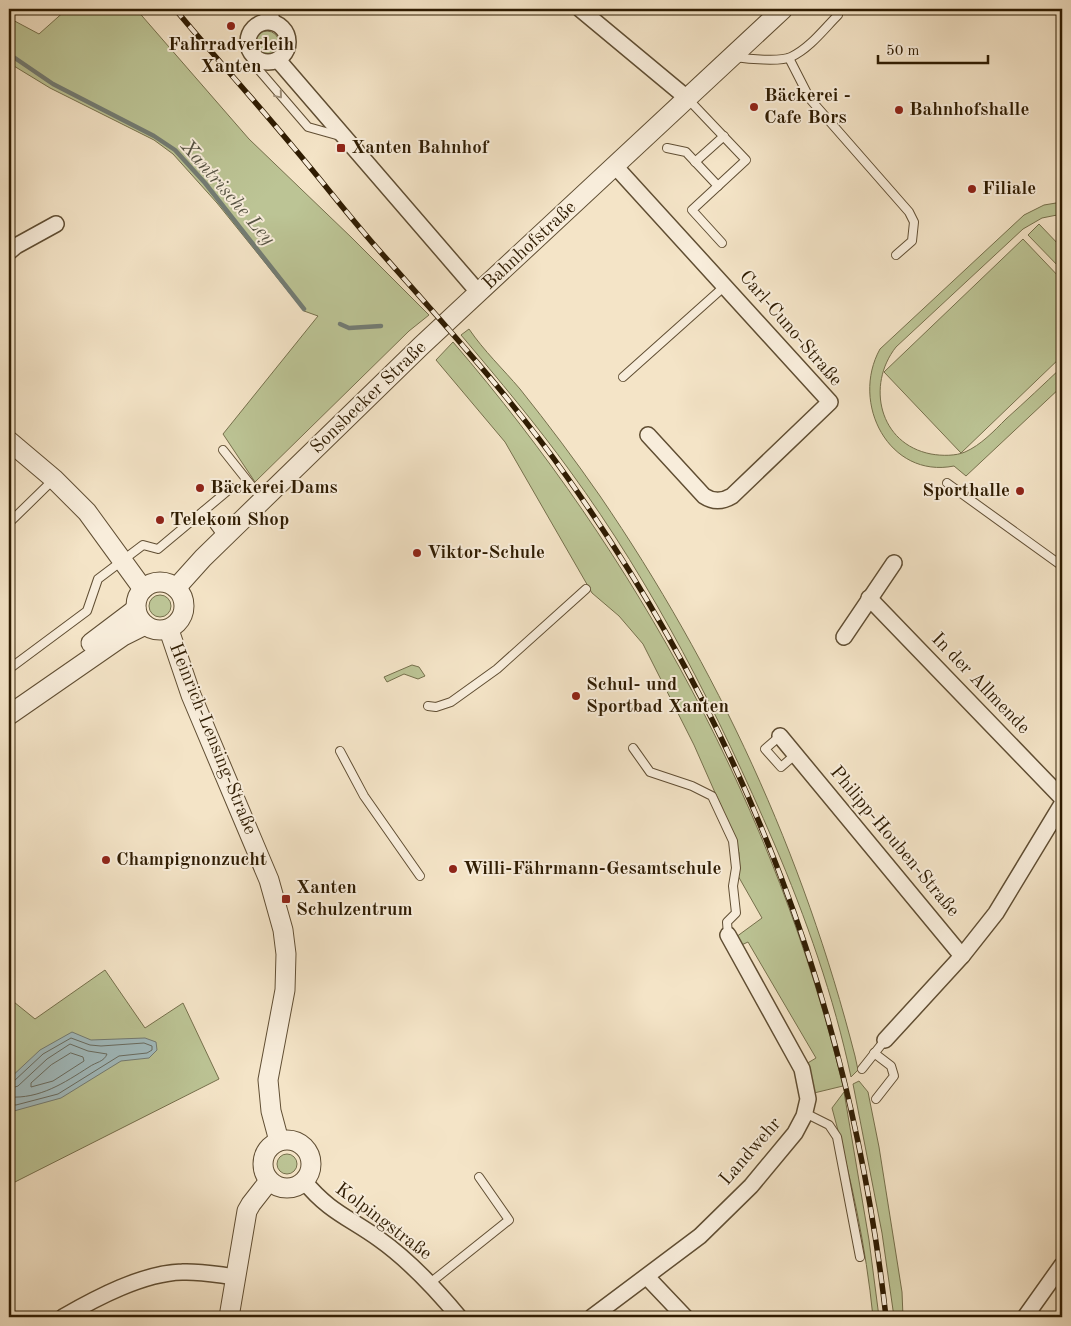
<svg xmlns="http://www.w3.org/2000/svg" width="1071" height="1326" viewBox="0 0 1071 1326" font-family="'Old Standard TT',serif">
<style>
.green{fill:#bcc495;stroke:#76704c}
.water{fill:#a1bcc0;stroke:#737c74}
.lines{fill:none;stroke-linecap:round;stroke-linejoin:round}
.shore{stroke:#686c61;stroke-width:1}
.stream{stroke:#737c74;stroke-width:4.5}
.service-casing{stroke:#604e33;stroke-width:10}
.minor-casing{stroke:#604e33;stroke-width:18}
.tertiary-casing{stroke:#604e33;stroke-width:21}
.service{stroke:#f8eddb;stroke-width:8}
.minor{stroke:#f8eddb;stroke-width:15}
.tertiary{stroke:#f8eddb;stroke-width:19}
.rail-casing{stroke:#2f1c02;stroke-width:5.5}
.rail{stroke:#f8eddb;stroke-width:4;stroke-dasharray:11;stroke-linecap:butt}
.oneway{stroke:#9e8f79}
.poi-dot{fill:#8f2418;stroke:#f8eddb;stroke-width:2}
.labels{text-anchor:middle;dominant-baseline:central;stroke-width:4;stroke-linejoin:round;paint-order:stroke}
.poi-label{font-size:19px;font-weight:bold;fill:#2f1c02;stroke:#f8eddb;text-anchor:start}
.street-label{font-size:19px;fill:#2f1c02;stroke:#f8eddb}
.water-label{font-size:20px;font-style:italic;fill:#575444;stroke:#f8eddb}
</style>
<rect width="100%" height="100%" fill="#f4e4c7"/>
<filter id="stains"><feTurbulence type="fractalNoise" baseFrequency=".004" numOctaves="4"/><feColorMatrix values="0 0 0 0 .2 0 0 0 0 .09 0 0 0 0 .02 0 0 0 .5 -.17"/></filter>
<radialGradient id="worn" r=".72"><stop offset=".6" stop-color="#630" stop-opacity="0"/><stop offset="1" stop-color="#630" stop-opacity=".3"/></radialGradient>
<g class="green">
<path d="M67,9H136L249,139L352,238L429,315L409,331L255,482L223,434L318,316L304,311L217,203L173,154L154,140L50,88L9,63V18L39,34Z"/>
<circle cx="267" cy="43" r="12"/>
<path d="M1062,202V214L1042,218L1023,229L896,347C866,385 879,444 931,454C942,456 956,456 965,452C981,445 994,431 1006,419C1025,402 1044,384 1062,367V386L966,476L954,466C889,479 850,403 880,349L1024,215L1044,205Z"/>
<path d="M1039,224L1062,248V270L1028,235Z"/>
<path d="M1023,239L1062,280V356L961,453L884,372Z"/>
<path d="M469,329C484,351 503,369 520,389C548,424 575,460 600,496C718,669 803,853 855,1056L858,1070L851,1077C834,997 806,918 774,843C718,713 654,586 570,471C536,424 499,380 461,335Z"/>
<path d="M453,342C638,557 776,810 843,1086L814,1093L806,1064L816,1058L748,942L737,947L736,937L762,918L737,874L739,865V853L732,831L694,745L643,644L619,616L592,593L505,442L436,360Z"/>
<circle cx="160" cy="606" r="11"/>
<path d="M412,665L419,667L425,676L418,679L404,674L387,682L384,677Z"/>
<path d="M105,970L145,1028L183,1003L219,1079L9,1185V998L35,1019Z"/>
<path d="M859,1081L868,1092L879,1147L902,1292L903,1317H894L882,1233L853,1084Z"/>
<path d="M844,1092L869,1240L879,1317H873C866,1247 851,1177 832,1108Z"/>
<circle cx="287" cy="1164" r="10"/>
</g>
<path class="water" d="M72,1032L91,1040L145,1038L156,1042L157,1050L149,1058L121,1061L61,1098L14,1111L9,1108V1079L40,1050Z"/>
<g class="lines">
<g class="shore">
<path d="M71,1053L83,1057L84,1061L53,1081L31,1087V1083L51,1065Z"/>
<path d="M9,1082L14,1081L43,1054L71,1038L90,1045L101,1046L144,1043L152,1046V1050L147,1053L119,1056L58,1094L16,1105L9,1104"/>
<path d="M9,1089L18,1086L47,1059L70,1044L88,1051L107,1054C104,1062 96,1062 89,1067C64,1083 40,1099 9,1097"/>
</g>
<g class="stream">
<path d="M9,54L53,84L154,136L175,150L205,183L304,309"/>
<path d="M340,324L349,328L381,326"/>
</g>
<g class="service-casing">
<g id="service">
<path d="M252,54L258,69L308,127L340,136"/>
<path d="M735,57C748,59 780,62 791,57C810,48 824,29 838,15L839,9"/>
<path d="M789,58L810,99L909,212L914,222L912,241L896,255"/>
<path d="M687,98L746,160L692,210L722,243"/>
<path d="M667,148L686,152L718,186"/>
<path d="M695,162L724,136"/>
<path d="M623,377L726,285"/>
<path d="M223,450L262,499"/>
<path d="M947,483L1062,566"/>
<path d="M204,511L223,537"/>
<path d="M9,523L54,479"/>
<path d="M9,669L87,611L98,579L143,545L158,549L231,488"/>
<path d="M428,706L436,707L451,702L497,669L586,589"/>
<path d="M780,736L765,749L781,767L796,754"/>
<path d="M633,748L650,772L692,786L712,796L733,841L736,868L733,886L736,913L727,922L728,935"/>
<path d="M340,751L364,796L420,876"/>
<path d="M874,1053L891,1066L894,1076L876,1099"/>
<path d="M862,1069L885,1040"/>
<path d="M805,1113L829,1125L837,1137L860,1257"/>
<path d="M430,1283L509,1220L479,1177"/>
</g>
</g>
<g class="minor-casing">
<g id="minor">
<path d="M265,9L271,17L272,22"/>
<path d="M580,9L687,98"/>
<circle cx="268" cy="42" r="20"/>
<path d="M278,60L479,293"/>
<path d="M615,166L830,402L732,496C722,502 713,502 704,496L648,435"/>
<path d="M9,252L16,246L56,224"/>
<path d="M869,598L1062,798"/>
<path d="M844,637L894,563"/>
<path d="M780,736L962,956"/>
<path d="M885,1040L962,956L996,913L1062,804"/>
<path d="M304,1181C329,1212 350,1218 379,1239C410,1261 435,1288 459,1317"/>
<path d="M647,1277L685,1317"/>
<path d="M63,1317C96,1298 143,1273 182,1272C200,1271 219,1275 237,1277"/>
<path d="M592,1317L700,1236L751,1186L795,1133L804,1116L808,1099L802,1069L728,935"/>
<path d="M1025,1317L1062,1265"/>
</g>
</g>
<g class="tertiary-casing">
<g id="tertiary">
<path d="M9,441L54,479L87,512L143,589"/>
<circle cx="160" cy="606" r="24"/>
<path d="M176,588L203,558L421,346L783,9"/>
<path d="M169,630L191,695L269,880L283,930L286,954L285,990L268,1080L271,1111L279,1141"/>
<path d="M91,643L136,609"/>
<path d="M9,715L123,636L145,625"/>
<circle cx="287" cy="1164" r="24"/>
<path d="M229,1317L247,1211L251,1204L269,1181"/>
</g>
</g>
<use href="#service" class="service"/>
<use href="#minor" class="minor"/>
<use href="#tertiary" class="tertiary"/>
<g class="rail-casing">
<path id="rail" d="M175,9C214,56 255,101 294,148C322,181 348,215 377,248C442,322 510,396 567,477C747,732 851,1008 886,1317"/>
</g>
<use href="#rail" class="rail"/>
</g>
<defs><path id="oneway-chevron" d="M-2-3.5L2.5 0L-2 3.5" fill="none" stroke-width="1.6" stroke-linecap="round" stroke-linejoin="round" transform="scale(1.25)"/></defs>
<use class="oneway" href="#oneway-chevron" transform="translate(279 95) rotate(50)"/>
<g class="poi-dot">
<circle cx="231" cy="26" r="5"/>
<circle cx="754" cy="107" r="5"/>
<circle cx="899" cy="110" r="5"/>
<rect x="336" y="143" width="10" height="10" rx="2.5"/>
<circle cx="972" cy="189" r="5"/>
<circle cx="200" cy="488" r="5"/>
<circle cx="1020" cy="491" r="5"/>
<circle cx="160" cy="520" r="5"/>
<circle cx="417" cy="553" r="5"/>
<circle cx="576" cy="696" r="5"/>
<circle cx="106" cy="860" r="5"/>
<circle cx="453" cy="869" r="5"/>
<rect x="281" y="894" width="10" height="10" rx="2.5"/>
</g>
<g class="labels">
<g class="poi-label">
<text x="231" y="45" text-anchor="middle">Fahrradverleih<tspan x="231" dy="22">Xanten</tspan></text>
<text x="764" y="96">Bäckerei -<tspan x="764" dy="22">Cafe Bors</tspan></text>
<text x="909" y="110">Bahnhofshalle</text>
<text x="351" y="148">Xanten Bahnhof</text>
<text x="982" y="189">Filiale</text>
<text x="210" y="488">Bäckerei Dams</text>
<text x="1010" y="491" text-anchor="end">Sporthalle</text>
<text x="170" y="520">Telekom Shop</text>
<text x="427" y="553">Viktor-Schule</text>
<text x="586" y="685">Schul- und<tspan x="586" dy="22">Sportbad Xanten</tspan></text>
<text x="116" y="860">Champignonzucht</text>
<text x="463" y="869">Willi-Fährmann-Gesamtschule</text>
<text x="296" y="888">Xanten<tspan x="296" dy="22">Schulzentrum</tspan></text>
</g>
<g class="street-label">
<text transform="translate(530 246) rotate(-43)">Bahnhofstraße</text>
<text transform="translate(790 329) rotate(49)">Carl-Cuno-Straße</text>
<text transform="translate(369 398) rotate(-44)">Sonsbecker Straße</text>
<text transform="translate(980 684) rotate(46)">In der Allmende</text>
<text transform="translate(212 739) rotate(68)">Heinrich-Lensing-Straße</text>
<text transform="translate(894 842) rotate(50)">Philipp-Houben-Straße</text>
<text transform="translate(751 1152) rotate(-49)">Landwehr</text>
<text transform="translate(383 1222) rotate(37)">Kolpingstraße</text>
</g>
<g class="water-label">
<text transform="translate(227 193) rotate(49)">Xantrische Ley</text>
</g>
</g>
<rect width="1071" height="1326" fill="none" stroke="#f4e4c7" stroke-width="30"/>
<rect x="10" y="10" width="1051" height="1306" fill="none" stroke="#2f1c02" stroke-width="2.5"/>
<rect x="15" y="15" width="1041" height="1296" fill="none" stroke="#2f1c02"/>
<path d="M878 55v8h110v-8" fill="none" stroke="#2f1c02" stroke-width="2.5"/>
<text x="886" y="55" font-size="15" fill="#2f1c02" stroke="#f8eddb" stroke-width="4" paint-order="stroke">50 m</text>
<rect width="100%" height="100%" filter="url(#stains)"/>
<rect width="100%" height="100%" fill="url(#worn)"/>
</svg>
